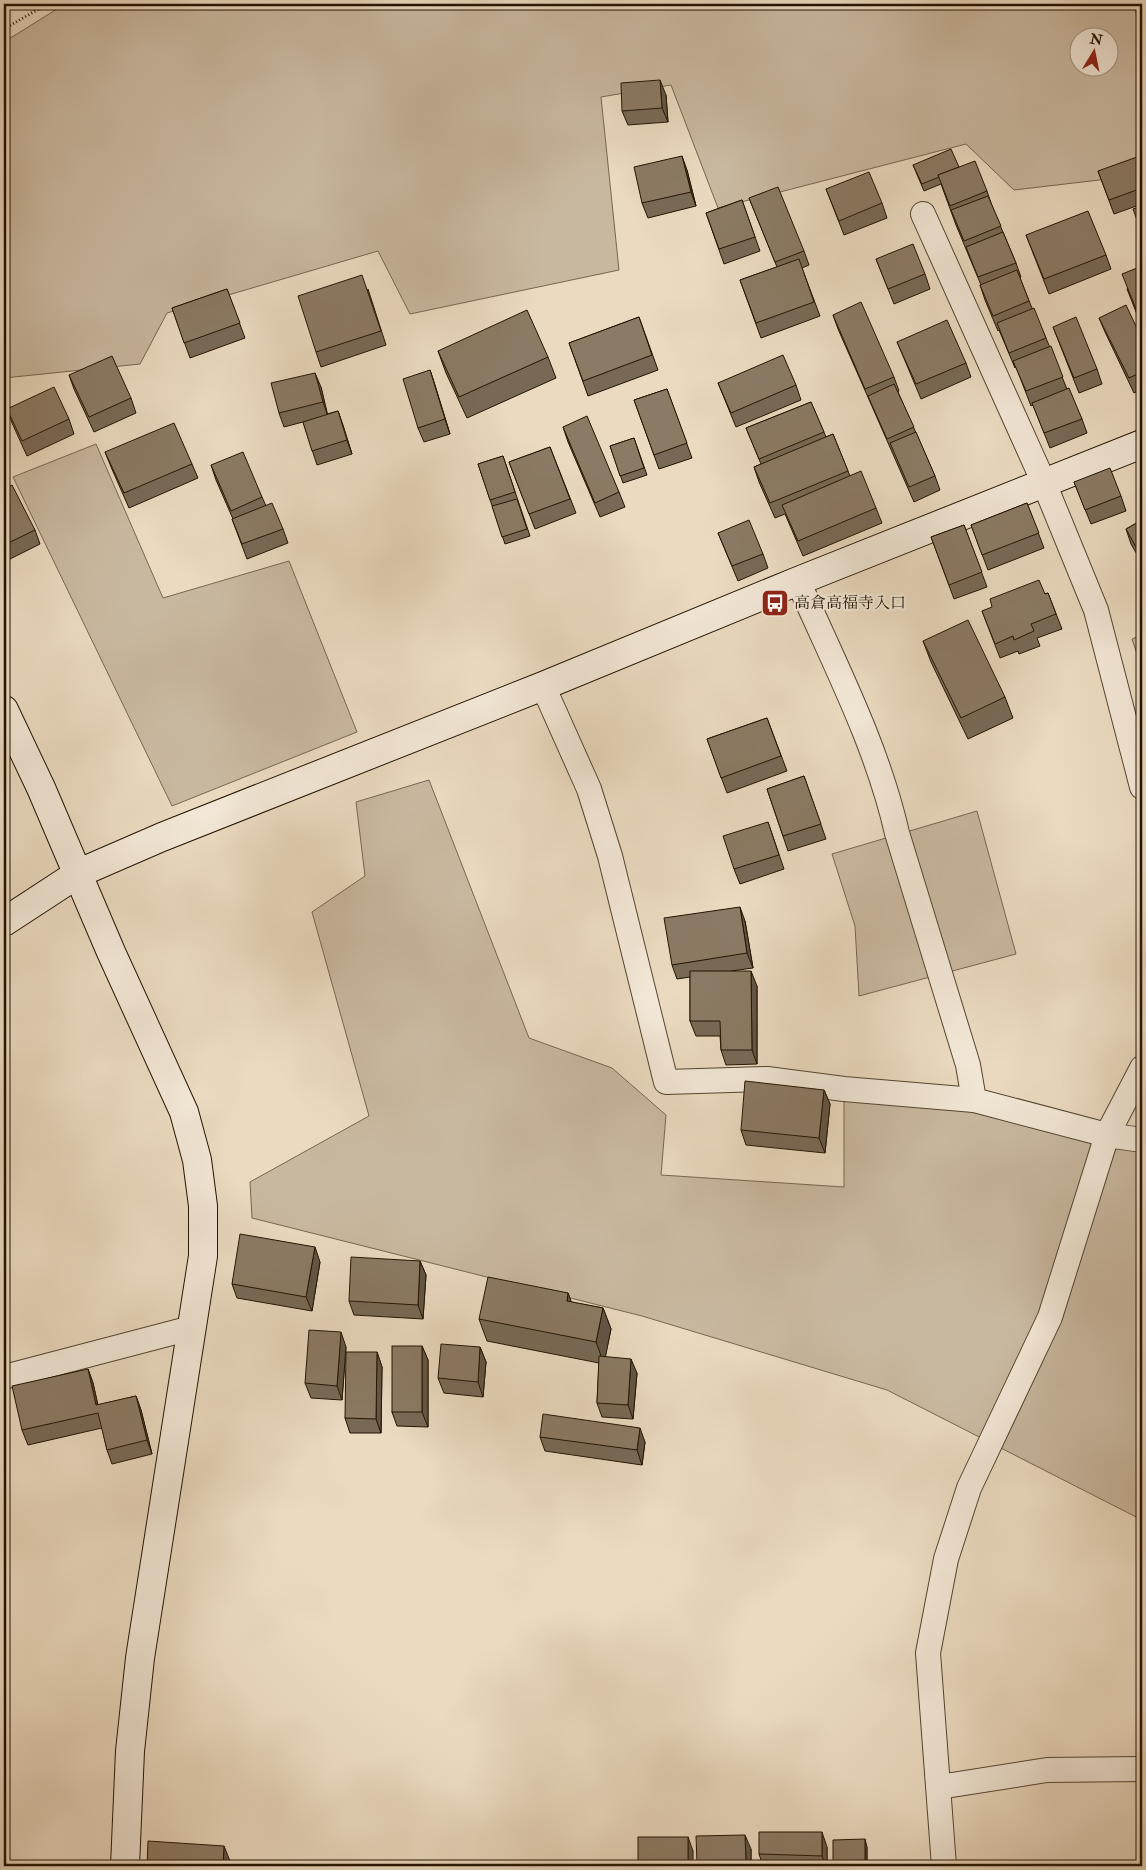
<svg xmlns="http://www.w3.org/2000/svg" width="1146" height="1870" viewBox="0 0 1146 1870" font-family="'IM FELL Double Pica','Noto Serif JP',serif">
<style>
.green{fill:#c9b8a0;stroke:#766650;fill-rule:evenodd}
.lines{fill:none;stroke-linecap:round;stroke-linejoin:round}
.street-casing{stroke:#544531;stroke-width:26}
.secondary-casing{stroke:#221301;stroke-width:30}
.path{stroke:#221301;stroke-width:3;stroke-dasharray:1 2.5;stroke-linecap:butt}
.street{stroke:#f2e7d6;stroke-width:24}
.secondary{stroke:#f2e7d6;stroke-width:28}
.wall{fill:#786956;stroke:#221301}
.shaded-wall{fill:#615546;stroke:#221301}
.building{fill:#8b7a64;stroke:#221301}
.labels{text-anchor:middle;dominant-baseline:central;stroke-width:4.5;stroke-linejoin:round;paint-order:stroke}
.poi-label{font-size:16px;fill:#221301;stroke:#f2e7d6;text-anchor:start}
</style>
<rect width="100%" height="100%" fill="#ebdac0"/>
<filter id="stains"><feTurbulence type="fractalNoise" baseFrequency=".004" numOctaves="4"/><feColorMatrix values="0 0 0 0 .2 0 0 0 0 .09 0 0 0 0 .02 0 0 0 .5 -.17"/></filter>
<radialGradient id="worn" r=".72"><stop offset=".6" stop-color="#630" stop-opacity="0"/><stop offset="1" stop-color="#630" stop-opacity=".3"/></radialGradient>
<g class="green">
<path d="M65,4H1133L1142,30V175L1014,190L966,144L718,208L671,85L601,97L619,270L410,314L378,251L167,313L140,364L4,378V42ZM1078,38H1108V68H1078Z"/>
<path d="M96,444L163,598L289,561L357,732L172,806L13,477Z"/>
<path d="M1142,635V669L1132,639Z"/>
<path d="M429,780L529,1038L612,1068L666,1115L661,1175L844,1187V1089L974,1100L1142,1150V1520L887,1390L642,1316L252,1218L250,1182L369,1116L312,912L365,876L356,802Z"/>
<path d="M977,811L1016,954L859,996L855,926L832,854Z"/>
</g>
<g class="lines">
<g class="street-casing">
<g id="street">
<path d="M923,214L1044,483L1096,610L1142,787"/>
<path d="M798,581C834,663 877,745 897,833L968,1065L974,1100"/>
<path d="M543,686L589,789L610,856L666,1082L767,1079L844,1089L974,1100L1107,1135L1142,1140"/>
<path d="M4,1377L191,1328"/>
<path d="M939,1787L1047,1770L1142,1769"/>
<path d="M944,1866L928,1653L946,1559L969,1488L1050,1317L1107,1135L1142,1068"/>
</g>
</g>
<g class="secondary-casing">
<g id="secondary">
<path d="M4,710L41,788L111,952L184,1112L197,1160L203,1206V1256L140,1658L130,1751L125,1866"/>
<path d="M4,922L79,873L162,837L543,686L798,581L1142,444"/>
</g>
</g>
<path class="path" d="M4,29L47,4"/>
<use href="#street" class="street"/>
<use href="#secondary" class="secondary"/>
</g>
<g class="wall">
<path d="M1139,4H1142V11Z"/>
<path d="M666,95L668,122L628,125L622,111Z"/>
<path d="M913,165L959,167L987,191L992,206L1016,263L1021,277L1020,278L1032,308L1046,338L1067,389L1082,419L1087,433L1050,448L1033,405L1031,406L1016,367L1015,368L999,330L998,331L985,300L980,285H981L956,225L941,184L924,191Z"/>
<path d="M687,170L696,206L648,218L642,203Z"/>
<path d="M1098,171H1142V204L1114,214Z"/>
<path d="M826,189L882,203L887,218L844,235Z"/>
<path d="M749,198L804,251L809,265L802,268L820,316L761,338L740,280L777,267Z"/>
<path d="M742,200L760,251L724,264L706,213Z"/>
<path d="M1026,235L1106,255L1111,269L1049,294Z"/>
<path d="M876,259L925,274L930,289L894,304Z"/>
<path d="M1142,266V327L1127,289Z"/>
<path d="M227,289L245,338L190,358L172,308Z"/>
<path d="M368,289L386,345L321,367L316,352Z"/>
<path d="M833,315L894,377L899,391L898,392L935,476L940,490L914,502L838,329Z"/>
<path d="M639,317L658,370L588,396L569,343Z"/>
<path d="M1099,318L1142,339V389L1134,393L1105,332Z"/>
<path d="M1053,327L1097,369L1102,384L1079,393Z"/>
<path d="M897,342L966,363L971,377L921,399L903,356Z"/>
<path d="M438,351L548,357L556,378L467,418L446,373Z"/>
<path d="M430,370L450,434L424,442L418,428Z"/>
<path d="M69,375L131,398L136,413L94,432L74,389Z"/>
<path d="M718,383L796,385L801,400L736,427Z"/>
<path d="M321,387L327,414L338,411L352,454L317,465L303,422L284,427L279,413Z"/>
<path d="M667,389L692,458L659,469L634,400Z"/>
<path d="M811,402L826,437L833,434L850,476L876,508L882,523L803,556L785,514L775,518L759,482L754,467L761,464L746,428Z"/>
<path d="M7,409L69,419L74,434L27,456L12,423Z"/>
<path d="M563,427L619,492L625,507L600,517L568,442Z"/>
<path d="M634,438L647,475L623,483L610,446Z"/>
<path d="M550,447L576,513L535,529L509,462Z"/>
<path d="M105,452L192,464L198,478L129,508L111,467Z"/>
<path d="M503,456L530,536L505,544L478,464Z"/>
<path d="M211,465L262,497L266,506L283,529L288,543L247,559L232,519H233L216,480Z"/>
<path d="M1074,482L1121,496L1126,511L1091,524Z"/>
<path d="M4,489L35,530L40,544L4,562Z"/>
<path d="M1027,503L1044,548L988,570L971,525Z"/>
<path d="M1142,520V563L1131,544L1126,529Z"/>
<path d="M964,525L987,587L954,599L931,537Z"/>
<path d="M718,533L763,554L768,568L738,581Z"/>
<path d="M1048,593L1062,629L1037,638L1040,646L1019,654L1018,651L1000,658L982,611Z"/>
<path d="M923,641L1005,697L1013,718L968,739L931,662Z"/>
<path d="M767,718L787,771L727,793L707,739Z"/>
<path d="M804,776L826,839L788,851L767,789Z"/>
<path d="M768,822L784,869L740,884L734,869Z"/>
<path d="M745,921L753,968L731,971L757,986V1064L726,1065L721,1050L720,1036H696L690,1021V977L677,979L672,965Z"/>
<path d="M824,1090L830,1104L825,1153L746,1145L741,1130Z"/>
<path d="M420,1261L426,1275L423,1319L354,1315L349,1301Z"/>
<path d="M320,1262L312,1311L237,1298L232,1284Z"/>
<path d="M568,1293L571,1302L603,1308L611,1329L605,1357L637,1373L633,1419L602,1417L597,1403L599,1363L487,1341L479,1319Z"/>
<path d="M422,1346L428,1360V1427L397,1426L392,1412Z"/>
<path d="M346,1347L342,1400L311,1398L305,1383Z"/>
<path d="M480,1347L486,1362L483,1397L444,1393L438,1378Z"/>
<path d="M377,1352L382,1367L381,1433H350L345,1418Z"/>
<path d="M88,1369L93,1383L98,1405L136,1396L141,1410L152,1454L112,1464L107,1450L102,1428L28,1445L22,1430Z"/>
<path d="M540,1437L645,1442L642,1465L545,1451Z"/>
<path d="M827,1847V1866H763L759,1854Z"/>
<path d="M867,1847V1866H835L833,1861Z"/>
<path d="M751,1849V1866H699L697,1863Z"/>
</g>
<g class="shaded-wall">
<path d="M660,80L666,95L668,122L662,108Z"/>
<path d="M682,156L687,170L696,206L691,192Z"/>
<path d="M430,370L435,385L450,434L445,419Z"/>
<path d="M315,373L321,387L328,416L323,402Z"/>
<path d="M338,411L343,425L352,454L347,440Z"/>
<path d="M740,907L745,921L753,968L747,953Z"/>
<path d="M751,971L757,986V1064L752,1050Z"/>
<path d="M824,1090L830,1104L825,1153L819,1138Z"/>
<path d="M315,1247L320,1262L312,1311L306,1297Z"/>
<path d="M420,1261L426,1275L423,1319L418,1305Z"/>
<path d="M568,1293L576,1314L567,1301Z"/>
<path d="M603,1308L611,1329L604,1364L596,1342Z"/>
<path d="M341,1332L346,1347L342,1400L337,1386Z"/>
<path d="M422,1346L428,1360V1427L422,1412Z"/>
<path d="M480,1347L486,1362L483,1397L478,1382Z"/>
<path d="M377,1352L382,1367L381,1433L376,1419Z"/>
<path d="M631,1359L637,1373L633,1419L628,1405Z"/>
<path d="M88,1369L93,1383L101,1420L96,1405Z"/>
<path d="M136,1396L141,1410L152,1454L147,1440Z"/>
<path d="M640,1428L645,1442L642,1465L637,1450Z"/>
<path d="M822,1832L827,1847V1866H826L822,1856Z"/>
<path d="M745,1835L751,1849V1866H748L746,1861Z"/>
<path d="M688,1837L693,1851V1866H688Z"/>
<path d="M865,1839L867,1847V1866L865,1861Z"/>
<path d="M224,1846L230,1861L229,1866H223Z"/>
</g>
<g class="building">
<path d="M660,80L662,108L622,111L621,83Z"/>
<path d="M951,149L959,167L938,175L939,177L922,184L913,165Z"/>
<path d="M682,156L691,192L642,203L634,167Z"/>
<path d="M1137,157L1142,171V188L1109,200L1098,171Z"/>
<path d="M975,161L987,191L950,206L938,175Z"/>
<path d="M869,172L882,203L839,221L826,189Z"/>
<path d="M778,187L804,251L775,262L749,198Z"/>
<path d="M988,196L1001,226L964,241L951,210Z"/>
<path d="M742,200L755,237L719,249L706,213Z"/>
<path d="M1142,206V234L1133,209Z"/>
<path d="M1088,211L1106,255L1044,279L1026,235Z"/>
<path d="M1003,232L1016,263L978,277L966,247Z"/>
<path d="M913,244L925,274L888,289L876,259Z"/>
<path d="M799,259L814,302L756,323L740,280Z"/>
<path d="M1142,266V312L1138,314L1122,274Z"/>
<path d="M1017,270L1029,301L993,316L980,285Z"/>
<path d="M362,275L381,331L316,352L298,296Z"/>
<path d="M227,289L240,323L184,343L172,308Z"/>
<path d="M861,302L894,377L865,389L833,315Z"/>
<path d="M1126,305L1142,339V372L1129,378L1099,318Z"/>
<path d="M1034,308L1046,338L1009,353L997,323Z"/>
<path d="M527,310L548,357L459,397L438,351Z"/>
<path d="M639,317L652,355L583,381L569,343Z"/>
<path d="M1076,317L1097,369L1074,378L1053,327Z"/>
<path d="M947,320L966,363L916,384L897,342Z"/>
<path d="M1051,346L1063,377L1026,391L1013,361Z"/>
<path d="M783,355L796,385L731,413L718,383Z"/>
<path d="M112,356L131,398L89,417L69,375Z"/>
<path d="M430,370L445,419L418,428L403,379Z"/>
<path d="M315,373L323,402L279,413L271,383Z"/>
<path d="M894,384L914,427L887,439L868,396Z"/>
<path d="M54,387L69,419L22,441L7,409Z"/>
<path d="M1069,388L1082,419L1044,433L1032,403Z"/>
<path d="M667,389L687,443L654,455L634,400Z"/>
<path d="M811,402L824,432L759,459L746,428Z"/>
<path d="M338,411L347,440L312,451L303,422Z"/>
<path d="M587,416L619,492L595,503L563,427Z"/>
<path d="M174,423L192,464L124,493L105,452Z"/>
<path d="M916,432L935,476L909,487L890,443Z"/>
<path d="M833,434L848,471L770,503L754,467Z"/>
<path d="M634,438L644,468L620,476L610,446Z"/>
<path d="M550,447L570,499L529,514L509,462Z"/>
<path d="M243,452L262,497L231,511L211,465Z"/>
<path d="M503,456L515,492L490,500L478,464Z"/>
<path d="M1110,468L1121,496L1085,510L1074,482Z"/>
<path d="M861,471L876,508L798,541L782,505Z"/>
<path d="M12,485L35,530L4,545V489Z"/>
<path d="M517,499L527,529L502,537L492,506Z"/>
<path d="M272,503L283,529L242,544L232,519Z"/>
<path d="M1027,503L1039,533L982,555L971,525Z"/>
<path d="M749,520L763,554L732,566L718,533Z"/>
<path d="M1142,520V558L1126,529Z"/>
<path d="M964,525L982,572L949,585L931,537Z"/>
<path d="M1039,580L1045,594L1048,593L1056,614L1031,624L1034,631L1014,640L1013,636L995,644L982,611L992,607L990,599Z"/>
<path d="M968,620L1005,697L961,718L923,641Z"/>
<path d="M767,718L781,756L721,778L707,739Z"/>
<path d="M804,776L821,824L783,836L767,789Z"/>
<path d="M768,822L779,855L734,869L723,836Z"/>
<path d="M740,907L747,953L672,965L664,918Z"/>
<path d="M690,971H751L752,1050H721L720,1021H690Z"/>
<path d="M745,1081L824,1090L819,1138L741,1130Z"/>
<path d="M240,1234L315,1247L306,1297L232,1284Z"/>
<path d="M351,1257L420,1261L418,1305L349,1301Z"/>
<path d="M488,1277L568,1293L567,1301L603,1308L596,1342L479,1319Z"/>
<path d="M309,1330L341,1332L337,1386L305,1383Z"/>
<path d="M441,1344L480,1347L478,1382L438,1378Z"/>
<rect x="392" y="1346" width="30" height="66"/>
<path d="M346,1352H377L376,1419L345,1418Z"/>
<path d="M599,1356L631,1359L628,1405L597,1403Z"/>
<path d="M88,1369L96,1405L136,1396L147,1440L107,1450L98,1413L22,1430L12,1386Z"/>
<path d="M543,1414L640,1428L637,1450L540,1437Z"/>
<path d="M759,1832H822V1856L759,1854Z"/>
<path d="M745,1835L746,1861L697,1863L696,1836Z"/>
<rect x="638" y="1837" width="50" height="29"/>
<path d="M865,1839V1861H833V1840Z"/>
<path d="M148,1841L224,1846L223,1866H147Z"/>
</g>
<defs>
<g id="bus-square" transform="scale(1.4375)"><rect x="-9" y="-9" width="18" height="18" rx="4" fill="#8f2418" stroke="#f2e7d6"/><path d="M-5-6H5V4H4V6H2V4H-2V6H-4V4H-5ZM-3.5-4V0h7V-4ZM-3.5 1.2v1.5H-2V1.2ZM2 1.2v1.5H3.5V1.2Z" fill="#fff"/></g>
</defs>
<g fill-rule="evenodd">
<use href="#bus-square" x="775" y="603"/>
</g>
<g class="labels">
<g class="poi-label">
<text x="794" y="603">高倉高福寺入口</text>
</g>
</g>
<rect width="1146" height="1870" fill="none" stroke="#ebdac0" stroke-width="20"/>
<rect x="5" y="5" width="1136" height="1860" fill="none" stroke="#221301" stroke-width="2.5"/>
<rect x="10" y="10" width="1126" height="1850" fill="none" stroke="#221301"/>
<g transform="translate(1094 52) rotate(10)"><circle r="24" fill="#f2e7d6" stroke="#9f9281"/>
<path d="M0-4L9 19L0 12L-9 19Z" fill="#8f2418"/>
<text y="-8" font-size="14" font-weight="bold" text-anchor="middle" fill="#221301">N</text>
</g>
<rect width="100%" height="100%" filter="url(#stains)"/>
<rect width="100%" height="100%" fill="url(#worn)"/>
</svg>
